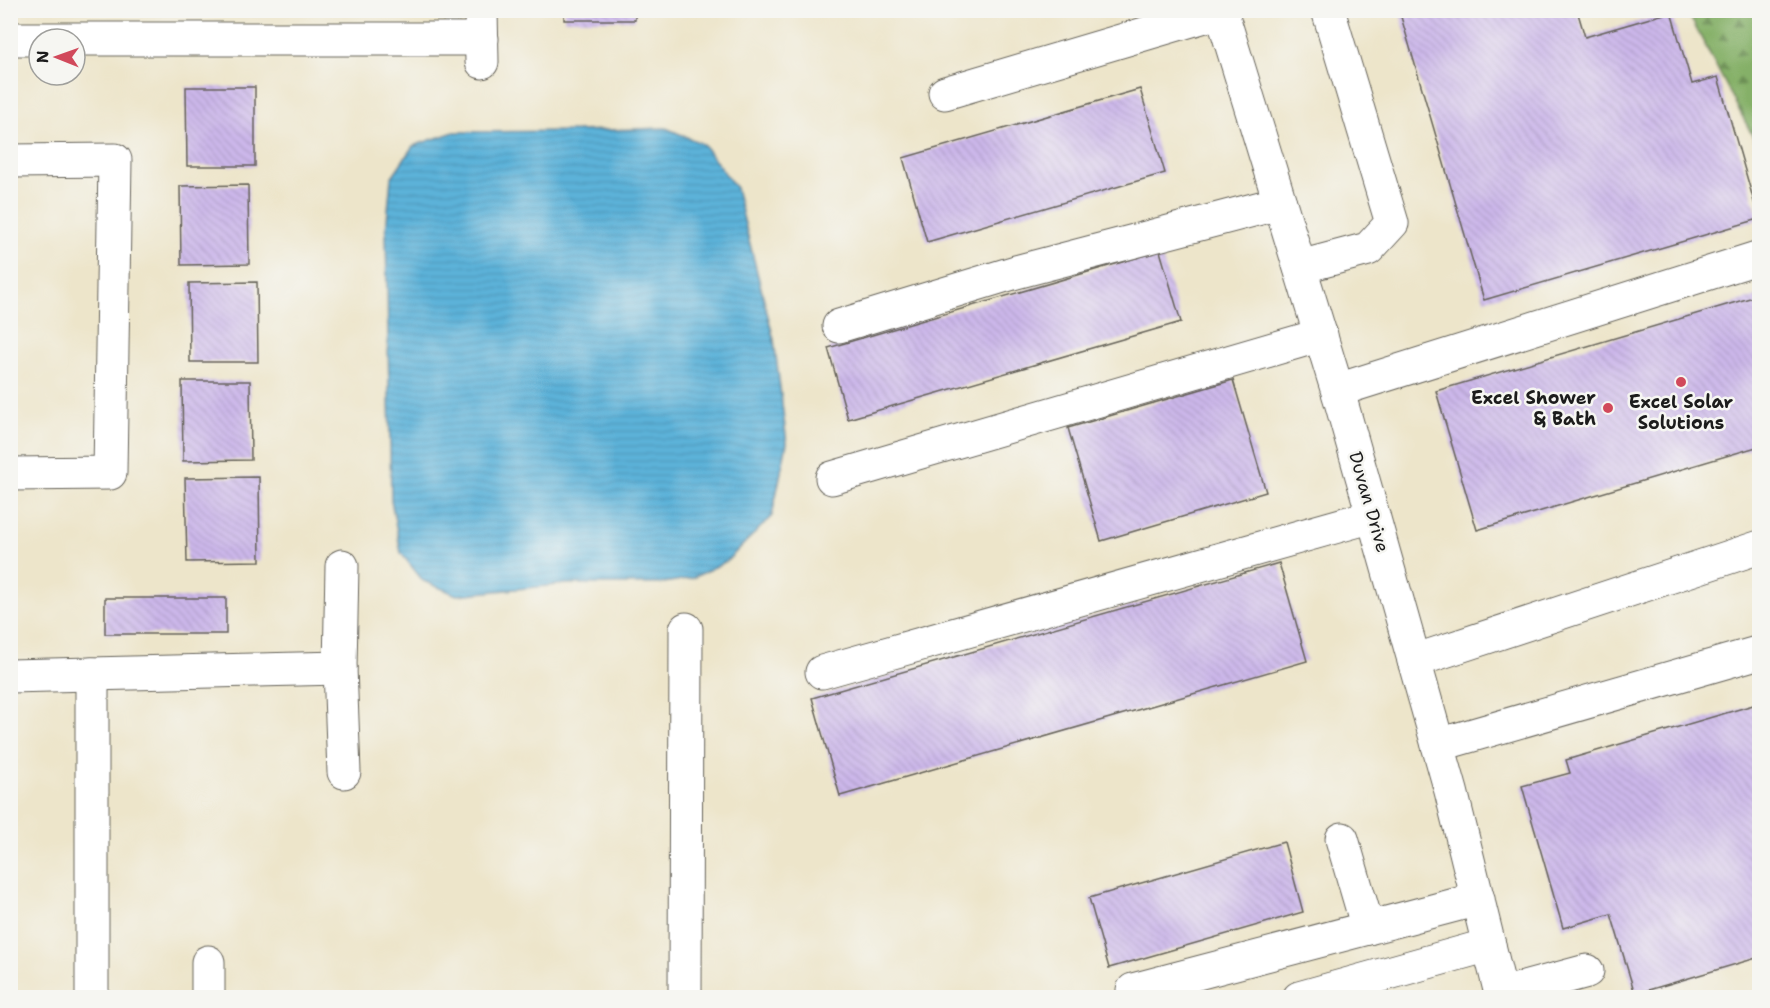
<svg xmlns="http://www.w3.org/2000/svg" width="1770" height="1008" viewBox="0 0 1770 1008" font-family="'Shantell Sans',sans-serif">
<style>
.forest{fill:url(#forest-firs);stroke:#506642;stroke-width:1.5}
.water{fill:url(#water-rules);stroke:#3c677a;stroke-width:1.5}
.building{fill:url(#building-back-hatch)}
.lines{fill:none;stroke-linecap:round;stroke-linejoin:round}
.minor-casing{stroke:#656259;stroke-width:35}
.minor{stroke:#fff;stroke-width:33}
.poi-dot{fill:#d1495b;stroke:#f6f6f2;stroke-width:2}
.labels{text-anchor:middle;dominant-baseline:central;stroke-width:5;stroke-linejoin:round;paint-order:stroke}
.poi-label{font-size:18px;font-weight:bold;fill:#1c1c1c;stroke:#f6f6f2;text-anchor:end}
.street-label{font-size:18px;fill:#1c1c1c;stroke:#f6f6f2}
</style>
<defs>
<pattern id="forest-firs" width="22" height="20" patternUnits="userSpaceOnUse" patternTransform="scale(1.5)"><rect width="22" height="20" fill="#85b068"/><path d="M5 1l3.5 6h-7zM16 11l3.5 6h-7z" fill="#6c8e55"/></pattern>
<pattern id="water-rules" width="6" height="5" patternUnits="userSpaceOnUse" patternTransform="scale(1.5)"><rect width="6" height="5" fill="#5cb2d9"/><path d="M0 2.5h6" fill="none" stroke="#4f98ba"/></pattern>
<pattern id="building-back-hatch" width="6" height="6" patternUnits="userSpaceOnUse" patternTransform="scale(1.5)"><rect width="6" height="6" fill="#ccb7ea"/><path d="M-1 5l2 2M0 0l6 6M5-1l2 2" fill="none" stroke="#af9dc8"/></pattern>
</defs>
<rect width="100%" height="100%" fill="#f6f6f2"/>
<filter id="ink" filterUnits="userSpaceOnUse"><feTurbulence type="fractalNoise" baseFrequency=".0167" numOctaves="2"/><feDisplacementMap in="SourceGraphic" scale="12" xChannelSelector="R" yChannelSelector="G"/><feConvolveMatrix kernelMatrix="1 2 1 2 8 2 1 2 1" color-interpolation-filters="sRGB"/></filter>
<filter id="wash" filterUnits="userSpaceOnUse"><feTurbulence type="fractalNoise" baseFrequency=".008" numOctaves="4" result="noise"/><feDisplacementMap in="SourceGraphic" scale="24" xChannelSelector="R" yChannelSelector="G"/><feGaussianBlur stdDeviation="1.35" result="paint"/><feColorMatrix in="noise" values="0 0 0 0 0 0 0 0 0 0 0 0 0 0 0 0 0 1.4 0 .05"/><feComposite in="paint" operator="in"/></filter>
<g filter="url(#wash)">
<rect width="100%" height="100%" fill="#ede5ca"/>
<path class="forest" d="M1687,11H1759V148Z"/>
<path class="water" d="M666,128L703,144L736,188L774,340L787,443L772,516L727,561L693,578L658,584H567L457,595L423,581L401,553L391,500L386,231L391,178L413,146L454,132L577,131Z"/>
<g id="blocks">
<g class="building">
<rect x="564" y="10" width="71" height="10"/>
<path d="M1399,10H1577L1585,37L1671,12L1692,84L1718,77L1759,219L1484,300Z"/>
<path d="M186,87H255V166H187Z"/>
<path d="M1140,89L1165,173L927,242L903,158Z"/>
<path d="M248,185L249,264L181,265L180,186Z"/>
<path d="M1160,251L1181,322L848,419L828,348Z"/>
<path d="M257,282L258,362H190L189,283Z"/>
<path d="M1760,295V446L1477,530L1436,391Z"/>
<path d="M1233,380L1266,492L1101,541L1068,428Z"/>
<path d="M182,381H250L251,460L183,461Z"/>
<path d="M259,477L260,561L187,562L185,478Z"/>
<path d="M1279,563L1307,661L840,796L812,698Z"/>
<rect x="105" y="598" width="121" height="36"/>
<path d="M1760,703V957L1635,994L1611,914L1563,928L1522,786L1570,773L1566,760Z"/>
<path d="M1284,842L1303,912L1109,968L1089,898Z"/>
</g>
</g>
</g>
<g filter="url(#ink)">
<use href="#blocks" fill-opacity="0" stroke="#656259" stroke-width="1.5"/>
<g class="lines">
<g class="minor-casing">
<g id="minor">
<path d="M481,10L482,62"/>
<path d="M1221,10L1341,402L1451,791L1502,998"/>
<path d="M10,39H482"/>
<path d="M945,93L1222,11"/>
<path d="M10,161L115,160L110,473L10,474"/>
<path d="M1300,267L1368,249L1392,223L1328,10"/>
<path d="M839,326L1016,272L1280,203"/>
<path d="M1338,390L1760,257"/>
<path d="M832,478L1321,335"/>
<path d="M342,566L340,668L344,772"/>
<path d="M1414,661L1760,547"/>
<path d="M822,672L1373,516"/>
<path d="M92,674V998"/>
<path d="M10,676L340,668"/>
<path d="M1438,745L1760,652"/>
<path d="M1342,839L1368,928"/>
<path d="M1133,990L1478,899"/>
<path d="M1502,994L1587,971"/>
<path d="M208,998V962"/>
<path d="M685,998L686,629"/>
<path d="M1299,998L1489,945"/>
</g>
</g>
<use href="#minor" class="minor"/>
</g>
</g>
<g class="poi-dot">
<circle cx="1681" cy="382" r="6"/>
<circle cx="1608" cy="408" r="6"/>
</g>
<g class="labels">
<g class="poi-label">
<text x="1596" y="398">Excel Shower<tspan x="1596" dy="21">&amp; Bath</tspan></text>
<text x="1681" y="402" text-anchor="middle">Excel Solar<tspan x="1681" dy="21">Solutions</tspan></text>
</g>
<g class="street-label">
<text transform="translate(1369 502) rotate(74)">Duvan Drive</text>
</g>
</g>
<rect width="1770" height="1008" fill="none" stroke="#f6f6f2" stroke-width="36"/>
<g transform="translate(57 57) rotate(271)"><circle r="28" fill="#f6f6f2" stroke="#9f9f9c" stroke-width="1.5"/>
<path d="M0-4.5L10 22L0 15L-10 22Z" fill="#d1495b"/>
<text y="-9" font-size="16" font-weight="bold" text-anchor="middle" fill="#1c1c1c">N</text>
</g>
</svg>
